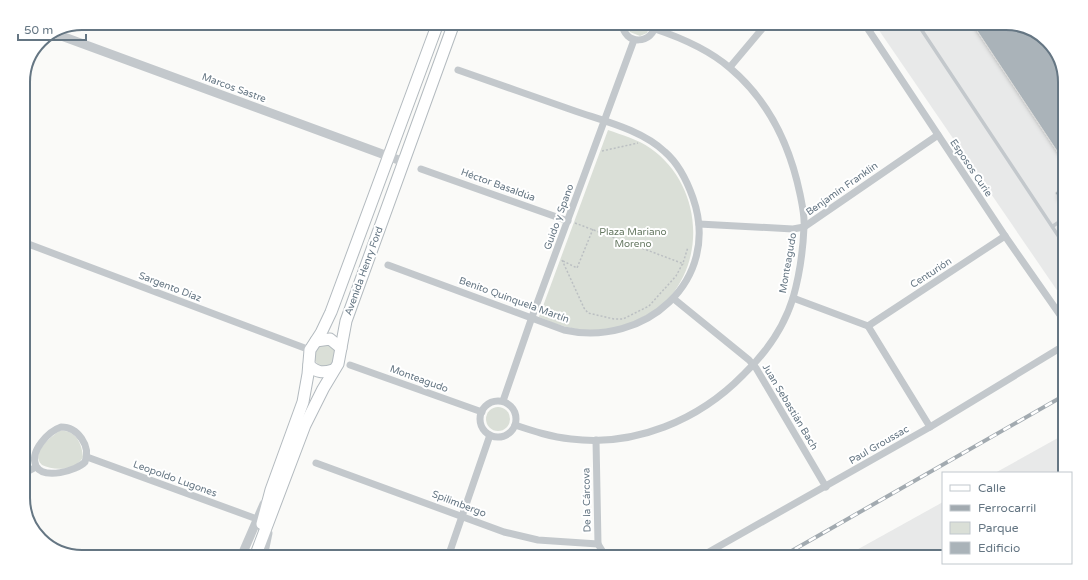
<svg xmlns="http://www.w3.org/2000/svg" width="1088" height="580" viewBox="0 0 1088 580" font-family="'Varela Round',sans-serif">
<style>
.built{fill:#e8e9e9}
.green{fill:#dadfd7}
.building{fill:#aab3b9;stroke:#dcdcda;filter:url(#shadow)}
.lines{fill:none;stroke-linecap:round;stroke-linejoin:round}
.secondary-casing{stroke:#b3babf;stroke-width:13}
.path{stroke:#bbbfc2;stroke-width:1.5;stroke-dasharray:2 2;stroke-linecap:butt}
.service{stroke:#c3c8cc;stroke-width:3.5}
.minor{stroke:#c3c8cc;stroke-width:7}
.tertiary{stroke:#c3c8cc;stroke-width:9}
.secondary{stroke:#fff;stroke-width:11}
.rail-casing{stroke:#a2aab0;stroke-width:4}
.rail{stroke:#fff;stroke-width:2.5;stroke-dasharray:8;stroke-linecap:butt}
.labels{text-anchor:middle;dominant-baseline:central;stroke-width:4;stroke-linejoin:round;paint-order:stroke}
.street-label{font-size:10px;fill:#657683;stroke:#fff}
.park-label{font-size:10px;fill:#687a64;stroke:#fff}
.rim{fill:none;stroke:#657683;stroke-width:2}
</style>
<defs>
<filter id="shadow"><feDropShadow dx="2.5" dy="4" stdDeviation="2" flood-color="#0004"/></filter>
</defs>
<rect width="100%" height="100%" fill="#fafaf8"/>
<g class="built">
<path d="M874,23H1006L1032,29L1055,49L1065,78V302Z"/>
<path d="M1065,434V473H995Z"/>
<path d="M943,502V557H844Z"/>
</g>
<g class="green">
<path d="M626,23H651L647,33L640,36L630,32Z"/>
<path d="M608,130C622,135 637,139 650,148C698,181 708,252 670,297C661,308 647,315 635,321C625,325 614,329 603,330C580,332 559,326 539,317Z"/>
<circle cx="325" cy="356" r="11"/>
<circle cx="498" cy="419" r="12"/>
<path d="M59,431C75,429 82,443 83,457C76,471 54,471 42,465C30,453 50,438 59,431Z"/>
</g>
<g class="building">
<path d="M972,23H1006L1032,29L1055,49L1065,78V163Z"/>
<path d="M1065,185V207L1055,193Z"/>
</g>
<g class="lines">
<g class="secondary-casing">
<g id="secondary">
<path d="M316,341L330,339L341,348"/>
<path d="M309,365C317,373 323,373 333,370"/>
<path d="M262,524L271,490L303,402L308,374L310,350L321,333L331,312L438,23"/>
<path d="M255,557L305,425L323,389L338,364L346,321L454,23"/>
</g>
</g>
<g class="path">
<path d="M602,151L638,143"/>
<path d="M575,223L684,264"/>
<path d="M562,260L584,308L588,313L614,319H623L649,306L676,276L683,263L688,247"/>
<path d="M563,261L577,268L593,229"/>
</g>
<g class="service">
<path d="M917,23L1065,246"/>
<path d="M1053,226L1065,218"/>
</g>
<g class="minor">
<path d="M622,23C624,46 653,45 656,23"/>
<path d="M864,23L1005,236L1065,322"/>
<path d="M730,67L767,23"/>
<path d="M421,169L568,221"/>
<path d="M699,224L793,229L804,227L938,135"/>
<path d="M23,242L310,350"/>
<path d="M388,265L564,330C644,348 722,281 693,198C687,181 679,164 665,152C642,130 604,121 575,111C536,97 497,84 458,70"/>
<path d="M793,298L868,326L930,427"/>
<path d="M674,299L749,360L756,368L826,487"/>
<path d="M868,326L1005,236"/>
<path d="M350,365L482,412"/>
<path d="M503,401L532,317L634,40"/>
<circle cx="498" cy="419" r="18"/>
<path d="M515,425C533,431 551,437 571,439C635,447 699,420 743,375C765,354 784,327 793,298C799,277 803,250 804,227C805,217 802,204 800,194C790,146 768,100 730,68C708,49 682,38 655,29"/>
<path d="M61,427C78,427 91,446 85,462C76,471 44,480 36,466C29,451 49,431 61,427Z"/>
<path d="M596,440L598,544L606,557"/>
<path d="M87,457L257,519"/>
<path d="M316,463L504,532L538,540L598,544"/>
<path d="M23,474L36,467"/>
<path d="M448,557L490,435"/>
<path d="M700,557L930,427L1065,345"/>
</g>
<g class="tertiary">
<path d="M56,34L404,162"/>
<path d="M241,557L264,504"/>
<path d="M263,557L268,533"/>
</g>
<use href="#secondary" class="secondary"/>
<g class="rail-casing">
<path id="rail" d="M781,557L1065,395"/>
</g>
<use href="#rail" class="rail"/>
</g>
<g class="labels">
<g class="street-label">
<text transform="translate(234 88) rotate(20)">Marcos Sastre</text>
<text transform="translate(971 168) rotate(56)">Esposos Curie</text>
<text transform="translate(498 185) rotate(20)">Héctor Basaldúa</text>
<text transform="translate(842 189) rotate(-35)">Benjamín Franklin</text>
<text transform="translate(559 217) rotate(-70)">Guido y Spano</text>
<text transform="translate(788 263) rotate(-80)">Monteagudo</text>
<text transform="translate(364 271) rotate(-70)">Avenida Henry Ford</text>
<text transform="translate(931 273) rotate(-33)">Centurión</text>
<text transform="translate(170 287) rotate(21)">Sargento Díaz</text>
<text transform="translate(514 300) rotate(20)">Benito Quinquela Martín</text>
<text transform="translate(419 379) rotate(20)">Monteagudo</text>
<text transform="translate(790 407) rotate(59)">Juan Sebastián Bach</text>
<text transform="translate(879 445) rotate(-30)">Paul Groussac</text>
<text transform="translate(175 479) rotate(20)">Leopoldo Lugones</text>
<text transform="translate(587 500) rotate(-91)">De la Cárcova</text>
<text transform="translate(459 504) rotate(21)">Spilimbergo</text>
</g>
<g class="park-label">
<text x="633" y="232">Plaza Mariano<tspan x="633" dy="12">Moreno</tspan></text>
</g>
</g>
<path d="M0 0H1088V580H0ZM82 30H1006A52 52 0 0 1 1058 82V498A52 52 0 0 1 1006 550H82A52 52 0 0 1 30 498V82A52 52 0 0 1 82 30Z" fill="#fff" fill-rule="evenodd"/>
<path class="rim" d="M82 30H1006A52 52 0 0 1 1058 82V498A52 52 0 0 1 1006 550H82A52 52 0 0 1 30 498V82A52 52 0 0 1 82 30Z"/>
<rect x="942" y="472" width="130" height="92" fill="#ffffff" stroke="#c1c8cd"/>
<rect x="950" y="485" width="20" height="6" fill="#ffffff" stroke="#c1c8cd"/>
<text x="978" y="492" font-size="12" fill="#657683">Calle</text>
<rect x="950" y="505" width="20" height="6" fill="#a2aab0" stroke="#c1c8cd"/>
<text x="978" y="512" font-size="12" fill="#657683">Ferrocarril</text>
<rect x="950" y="522" width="20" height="12" fill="#dadfd7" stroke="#c1c8cd"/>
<text x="978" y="532" font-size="12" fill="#657683">Parque</text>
<rect x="950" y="542" width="20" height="12" fill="#aab3b9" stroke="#c1c8cd"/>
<text x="978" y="552" font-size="12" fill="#657683">Edificio</text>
<path d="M18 34v6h68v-6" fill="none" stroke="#657683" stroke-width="2"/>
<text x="24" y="34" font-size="12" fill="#657683" stroke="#ffffff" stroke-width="3" paint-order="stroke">50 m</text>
</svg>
